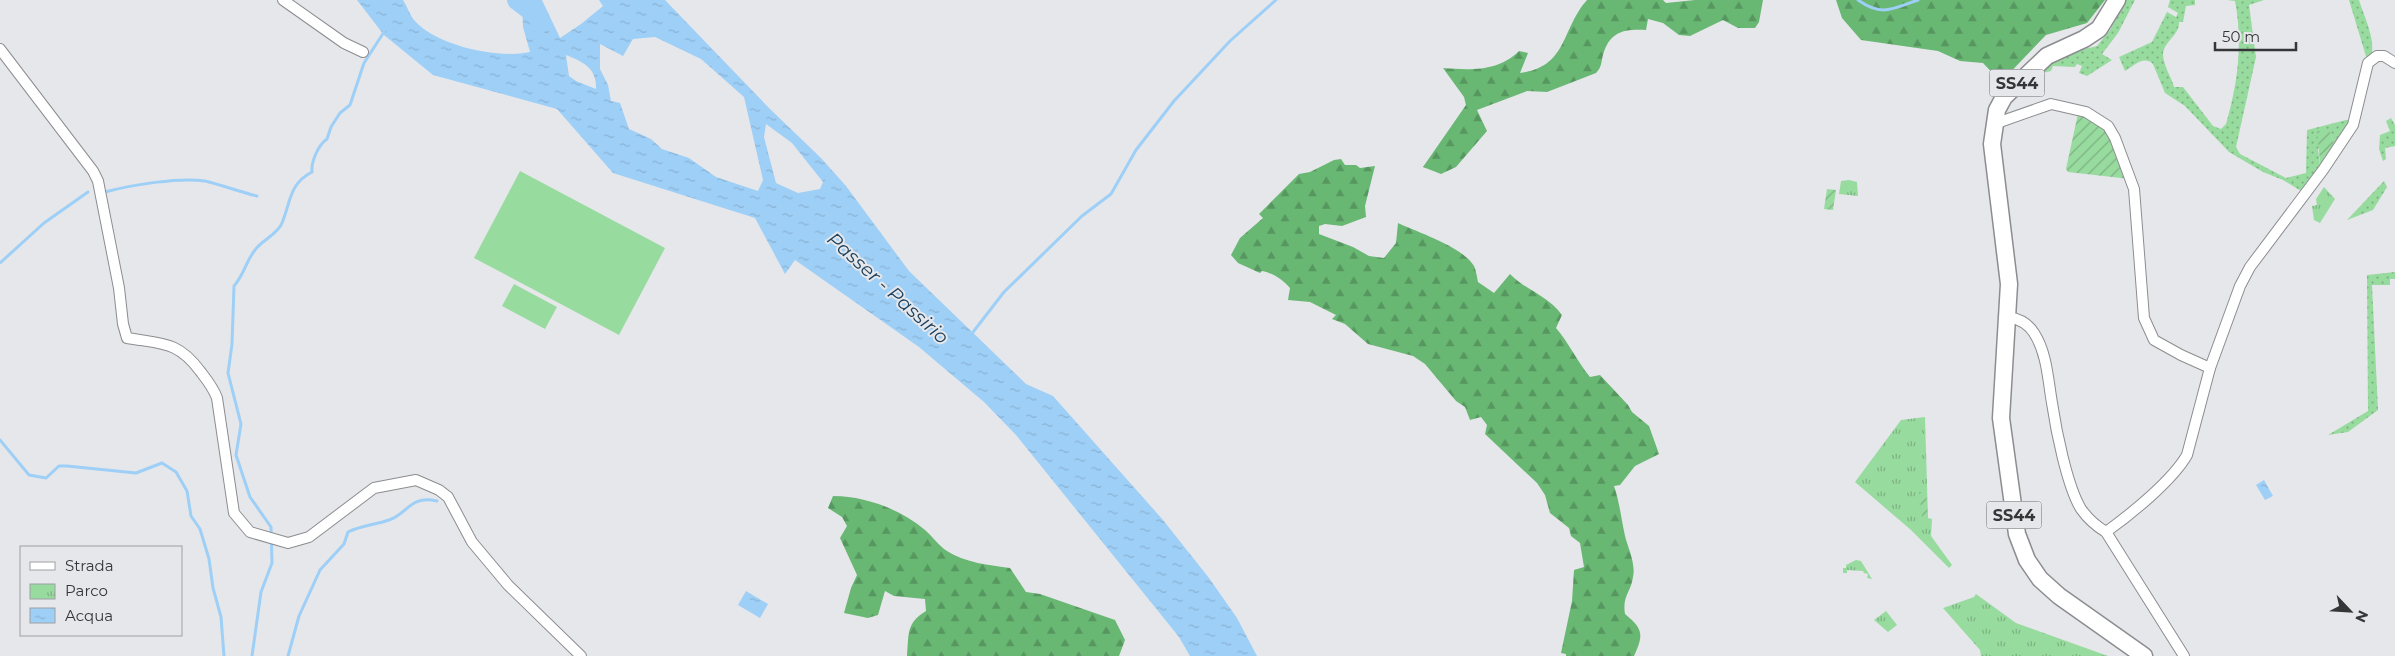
<svg xmlns="http://www.w3.org/2000/svg" width="2395" height="656" viewBox="0 0 2395 656" font-family="Montserrat,sans-serif">
<style>
.grass{fill:url(#grass-dots)}
.forest{fill:url(#forest-firs)}
.park{fill:url(#park-tufts)}
.garden{fill:url(#garden-furrows)}
.pitch{fill:#98db9f}
.water{fill:url(#water-ripples);fill-rule:evenodd}
.lines{fill:none;stroke-linecap:round;stroke-linejoin:round}
.stream{stroke:#9ecff6;stroke-width:3}
.river{stroke:#9ecff6;stroke-width:20}
.minor-casing{stroke:#8c8d90;stroke-width:12}
.primary-casing{stroke:#8c8d90;stroke-width:19}
.minor{stroke:#fff;stroke-width:10}
.primary{stroke:#fff;stroke-width:16}
.labels{text-anchor:middle;dominant-baseline:central;stroke-width:4;stroke-linejoin:round;paint-order:stroke}
.shield{fill:#e6e7eb;stroke:#6a6b6d;stroke-width:1}
.shield-label{font-size:16px;font-weight:bold;fill:#353637}
.water-label{font-size:19px;font-style:italic;fill:#1d415c;stroke:#e6e7eb}
</style>
<defs>
<pattern id="grass-dots" width="8" height="8" patternUnits="userSpaceOnUse" patternTransform="scale(1.25)"><rect width="8" height="8" fill="#98db9f"/><path d="M2 2h.1M6 6h.1" fill="none" stroke="#7db282" stroke-width="1.8" stroke-linecap="round"/></pattern>
<pattern id="forest-firs" width="22" height="20" patternUnits="userSpaceOnUse" patternTransform="scale(1.25)"><rect width="22" height="20" fill="#68b773"/><path d="M5 1l3.5 6h-7zM16 11l3.5 6h-7z" fill="#56965f"/></pattern>
<pattern id="park-tufts" width="24" height="20" patternUnits="userSpaceOnUse" patternTransform="scale(1.25)"><rect width="24" height="20" fill="#98db9f"/><path d="M3 7l-1-3M5 7V3M7 7l1-3M15 17l-1-3M17 17v-4M19 17l1-3" fill="none" stroke="#7db282"/></pattern>
<pattern id="garden-furrows" width="10" height="10" patternUnits="userSpaceOnUse" patternTransform="scale(1.25)"><rect width="10" height="10" fill="#98db9f"/><path d="M-1 1l2-2M0 10L10 0M9 11l2-2" fill="none" stroke="#7db282"/></pattern>
<pattern id="water-ripples" width="26" height="14" patternUnits="userSpaceOnUse" patternTransform="scale(1.25)"><rect width="26" height="14" fill="#9ecff6"/><path d="M2 4q2-2 4 0t4 0M15 11q2-2 4 0t4 0" fill="none" stroke="#89b2d4"/></pattern>
</defs>
<rect width="100%" height="100%" fill="#e6e7eb"/>
<g class="grass">
<path d="M2126,0H2135L2118,33L2102,54L2112,60L2087,76L2079,73L2082,66L2077,64L2075,67L2053,66L2051,71L2043,73L2040,71L2048,63L2077,51L2097,46L2110,30Z"/>
<path d="M2170,0H2195V5L2186,6L2183,22H2179C2180,35 2163,42 2163,55C2164,67 2171,76 2174,87H2183L2213,126L2221,129L2226,124C2238,83 2243,42 2235,1L2227,0H2264L2249,5L2256,57L2236,147L2240,154L2286,178L2306,173L2307,130L2346,120H2354L2336,151L2330,131L2318,149L2321,173L2301,191L2283,180L2263,172L2229,152L2185,106L2165,93L2153,64C2144,55 2134,66 2125,71L2119,57L2152,42L2167,12L2176,17L2178,13L2168,7Z"/>
<path d="M2349,0H2359C2364,17 2380,47 2368,63Z"/>
<path d="M2391,118L2395,125V146L2385,148L2386,159L2383,161L2379,149L2380,135L2390,131L2386,121Z"/>
<path d="M2384,181L2387,187L2373,210L2347,220Z"/>
<path d="M2395,272V279H2390V285H2372L2378,410L2348,432L2328,435L2368,411L2367,275Z"/>
</g>
<g class="forest">
<path d="M1587,0H1663L1666,3L1695,0H1763L1759,22L1755,28H1738L1723,20L1690,36L1679,35L1663,23L1648,19L1646,30C1624,29 1610,31 1603,55C1601,62 1602,67 1596,73L1547,92L1527,91L1477,110L1487,131L1456,167L1441,174L1423,167L1466,105L1464,97L1443,68C1470,70 1498,72 1519,51L1528,53L1520,73C1568,67 1561,29 1587,0Z"/>
<path d="M1836,0H2105L2087,23L2046,35L2001,82L1983,63L1960,61L1938,51L1861,40L1842,18Z"/>
<path d="M1341,159L1345,165H1356L1360,168L1375,166L1365,206L1366,217L1342,226L1325,224L1319,226V234L1353,247L1369,256L1384,258L1396,243L1398,223C1417,232 1463,247 1474,266C1476,270 1477,277 1478,282L1494,293L1510,274C1527,291 1547,295 1562,315L1556,328C1569,343 1577,361 1590,377L1600,375L1628,405L1632,412L1649,426L1659,454L1635,466L1620,485L1614,486C1620,504 1621,518 1625,536C1628,548 1636,564 1633,577C1631,592 1622,596 1625,614C1643,629 1644,634 1634,656H1566V654L1561,653L1572,601L1574,570L1584,567L1580,543L1571,536L1569,528L1550,513L1545,495L1537,483L1485,434L1487,425L1481,417L1470,420L1465,407L1456,401L1425,364L1413,356L1368,344L1345,324L1332,319L1336,315L1310,302L1288,300L1290,288C1283,280 1273,273 1262,271L1260,273L1238,263L1231,255L1240,238L1263,218L1259,214L1299,174L1310,172L1334,160Z"/>
<path d="M833,496C865,496 900,509 925,530C933,537 939,546 947,551C965,563 990,565 1010,568L1026,592L1040,594L1115,620L1125,640L1119,656H907C909,634 906,623 926,611L925,599L894,596L885,591L878,615L868,618L844,613L851,588L857,575L840,538L847,526L842,517L828,508Z"/>
</g>
<g class="park">
<path d="M1849,180L1857,182L1858,196L1839,194L1841,181Z"/>
<path d="M2324,187L2335,199L2320,223L2314,220L2312,206L2317,205L2316,199Z"/>
<path d="M1925,417L1928,518L1932,519L1931,536L1952,565L1949,568L1911,530L1855,482L1901,420Z"/>
<path d="M1856,560L1861,561L1872,579L1867,578L1868,574L1864,573L1863,571L1847,570V573H1843V568H1846V565Z"/>
<path d="M1976,594L2016,623L2108,656H1981L1980,650L1943,608L1974,597Z"/>
<path d="M1886,611L1897,625L1888,632L1874,620Z"/>
</g>
<g class="garden">
<path d="M2079,109L2108,126L2130,179L2068,172L2066,169Z"/>
<path d="M2317,131H2330L2336,151L2321,173Z"/>
<path d="M1827,189L1836,190L1833,210L1824,209Z"/>
<path d="M1919,492H1926L1928,518L1922,517Z"/>
</g>
<g class="pitch">
<path d="M520,171L665,248L619,335L474,258Z"/>
<path d="M514,284L557,307L545,329L502,306Z"/>
</g>
<g class="water">
<path d="M357,0H403C407,6 410,15 414,20C436,46 499,59 530,52L523,27L522,0H542L560,38L581,24L603,6L599,0H665L770,109L821,158L846,186L909,271L1026,384L1053,396L1163,520L1209,578L1237,618L1257,656H1190L1179,637L1016,435L984,402L919,347L795,260L785,274L755,218L613,173L557,109L433,75L384,35ZM655,37L701,59L744,97L763,180L758,191L716,177L689,158L662,149L651,139L629,129L620,103L611,101L608,85L600,69V44L623,56L633,39ZM566,55C583,62 597,68 596,89L576,81L569,76ZM766,124L792,143L823,182L820,189L798,193L776,183L764,137Z"/>
<path d="M2264,480L2273,496L2265,500L2256,485Z"/>
<path d="M746,591L768,604L760,618L738,605Z"/>
</g>
<g class="lines">
<g class="stream">
<path d="M1858,0C1882,17 1892,9 1918,0"/>
<path d="M105,192C131,185 179,177 205,181C222,185 240,192 257,196"/>
<path d="M0,263L44,223L88,192"/>
<path d="M970,336L1004,292L1082,216L1111,194L1136,150L1174,101L1230,41L1276,0"/>
<path d="M0,440L29,475L46,478L59,466H67L136,473L162,463L176,472L187,491L191,516L200,529L209,559L213,588L221,617L224,656"/>
<path d="M252,656L261,592L272,563L271,527L250,497L236,455L241,424L228,373L232,344L234,286C244,275 246,261 255,250C262,240 278,234 282,223C291,201 289,184 312,172C311,162 318,145 327,139L331,127L340,113L350,105L364,63L384,32"/>
<path d="M288,656L299,616L320,570L344,544L348,532C362,525 375,525 389,520C408,514 409,495 437,501"/>
</g>
<path class="river" d="M517,0L538,16L540,23"/>
<g class="minor-casing">
<g id="minor">
<path d="M283,0L344,43L363,52"/>
<path d="M0,49L93,171L98,181L119,288L123,324L127,338C162,344 178,341 200,371C207,380 213,387 217,398L234,513L250,532L288,543L309,537L374,488L416,480L439,490L448,497L472,542L508,585L581,656"/>
<path d="M1994,124L2051,104L2086,112L2108,126L2115,138L2134,189L2144,318L2154,340L2181,355L2210,368"/>
<path d="M2009,317C2019,319 2028,323 2034,333C2047,353 2048,380 2052,403C2056,430 2067,486 2081,509C2088,519 2096,526 2106,532L2184,656"/>
<path d="M2106,532C2131,514 2172,481 2187,455L2210,368L2240,286L2250,267L2323,170L2353,125L2368,63L2377,56H2384L2395,63"/>
</g>
</g>
<g class="primary-casing">
<path id="primary" d="M2117,0L2099,29L2084,39L2047,56L2004,97L1997,110L1992,144L2009,284L2001,418L2017,534L2027,560L2040,579L2059,596L2144,656"/>
</g>
<use href="#minor" class="minor"/>
<use href="#primary" class="primary"/>
</g>
<g class="labels">
<g class="shield">
<rect x="1989.5" y="69.5" width="55" height="27" rx="4"/>
<rect x="1986.5" y="501.5" width="55" height="27" rx="4"/>
</g>
<g class="shield-label">
<text x="2017" y="83">SS44</text>
<text x="2014" y="515">SS44</text>
</g>
<g class="water-label">
<text transform="translate(888 288) rotate(42)">Passer - Passirio</text>
</g>
</g>
<rect x="20" y="546" width="162" height="90" fill="#e6e7eb" stroke="#9fa0a3"/>
<rect x="30" y="562" width="25" height="8" fill="#ffffff" stroke="#9fa0a3"/>
<text x="65" y="571" font-size="15" fill="#353637">Strada</text>
<rect x="30" y="584" width="25" height="15" fill="url(#park-tufts)" stroke="#9fa0a3"/>
<text x="65" y="596" font-size="15" fill="#353637">Parco</text>
<rect x="30" y="608" width="25" height="15" fill="url(#water-ripples)" stroke="#9fa0a3"/>
<text x="65" y="621" font-size="15" fill="#353637">Acqua</text>
<g transform="translate(2350 611) rotate(115)" stroke="#e6e7eb" stroke-width="4" paint-order="stroke">
<path d="M0-4L9 19L0 12L-9 19Z" fill="#353637"/>
<text y="-8" font-size="14" font-weight="bold" text-anchor="middle" fill="#353637">N</text>
</g>
<path d="M2215 42v8h81v-8" fill="none" stroke="#353637" stroke-width="2.5"/>
<text x="2222" y="42" font-size="15" fill="#353637" stroke="#e6e7eb" stroke-width="4" paint-order="stroke">50 m</text>
</svg>
